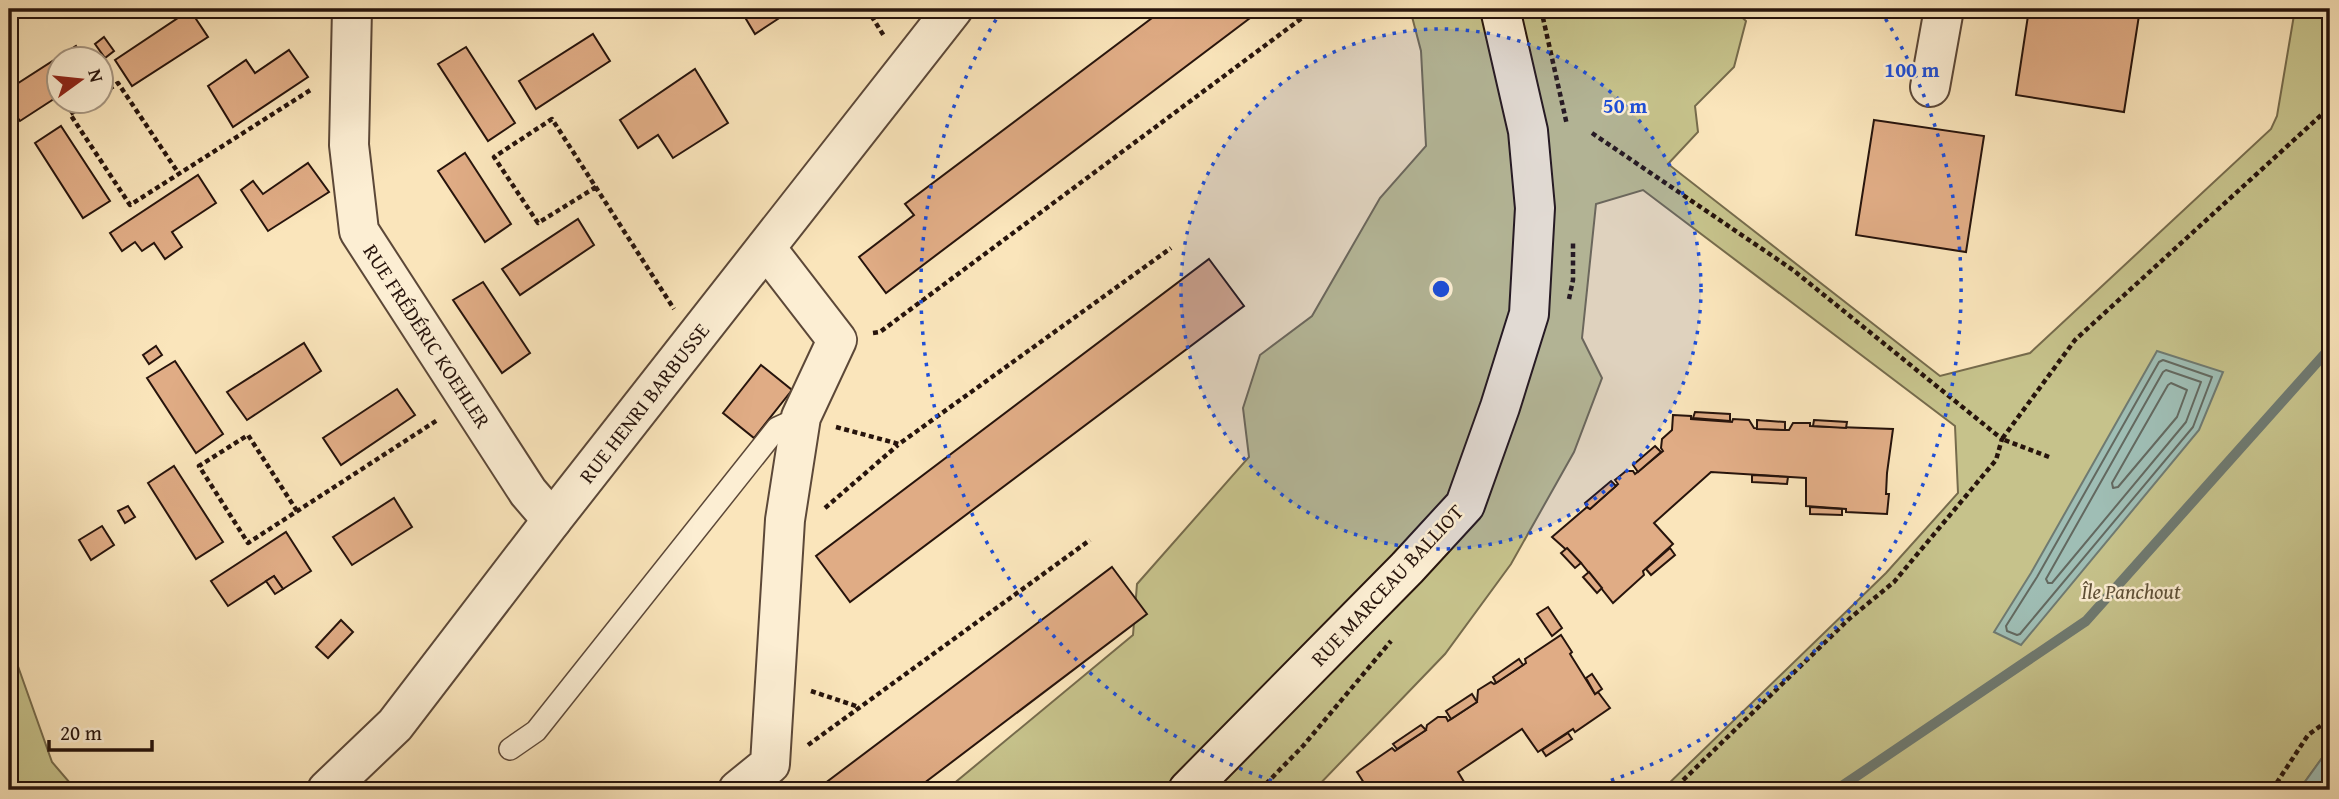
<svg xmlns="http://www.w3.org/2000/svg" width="2339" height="799" viewBox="0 0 2339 799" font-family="'Gentium Book Plus',serif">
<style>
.green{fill:#c6c28b;stroke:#766b4c;stroke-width:2}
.water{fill:#9fbeb5;stroke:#6f7a71;stroke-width:2}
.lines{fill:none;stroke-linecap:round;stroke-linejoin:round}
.shore{stroke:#636960;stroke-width:2}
.stream{stroke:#6f7a71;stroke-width:10}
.building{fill:#e0ac85;stroke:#27140c;stroke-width:2}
.lane-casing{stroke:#5c4838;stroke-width:24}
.street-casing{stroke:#5c4838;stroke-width:42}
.secondary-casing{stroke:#27140c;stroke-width:42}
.path{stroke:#27140c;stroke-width:4.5;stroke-dasharray:5 3.5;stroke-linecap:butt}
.lane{stroke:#fceed3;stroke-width:21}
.street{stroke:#fceed3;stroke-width:38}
.secondary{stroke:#fceed3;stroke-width:38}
.ring{fill:none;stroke:#1d4ed8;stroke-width:3.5;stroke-dasharray:3.5 7}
.labels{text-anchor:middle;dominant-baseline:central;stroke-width:5;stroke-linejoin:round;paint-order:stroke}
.street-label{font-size:21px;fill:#27140c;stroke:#fceed3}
.park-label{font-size:21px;font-style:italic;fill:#5f5138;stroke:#fceed3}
.centre{fill:#1d4ed8;stroke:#fceed3;stroke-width:3.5}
.ring-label{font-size:21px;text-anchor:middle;font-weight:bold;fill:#1d4ed8;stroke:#fceed3;stroke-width:5;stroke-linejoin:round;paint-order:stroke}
</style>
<rect width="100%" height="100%" fill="#fae5bb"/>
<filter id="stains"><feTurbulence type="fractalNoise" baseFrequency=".00286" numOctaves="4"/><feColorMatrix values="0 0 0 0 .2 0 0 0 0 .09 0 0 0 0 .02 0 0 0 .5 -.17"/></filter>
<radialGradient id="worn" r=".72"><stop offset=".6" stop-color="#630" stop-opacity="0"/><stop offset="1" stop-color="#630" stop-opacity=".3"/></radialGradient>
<g class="green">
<path d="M1410,9H1733L1746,21L1734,67L1695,106L1698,132L1668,164L1940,376L2030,353L2271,129L2277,116L2295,9H2330V747L2299,790H1662L1886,573L1958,493L1955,426L1643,190L1596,204L1582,338L1602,378L1574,452L1511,564L1445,654L1314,790H946L1133,635L1137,584L1249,457L1243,408L1260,355L1312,316L1380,198L1426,146L1421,51Z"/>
<path d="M9,641L52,762L76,790H9Z"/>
</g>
<g class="water">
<path d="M2157,351L2223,372L2199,430L2021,645L1994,632L2031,573Z"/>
<path d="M2330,747V790H2299Z"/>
</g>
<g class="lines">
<g class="shore">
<path d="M2163,360L2212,377L2193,427L2020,634L2017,635L2007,631L2006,626L2037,577L2159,362Z"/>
<path d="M2166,370L2201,382L2186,422L2052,583H2048L2046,579L2163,372Z"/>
<path d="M2171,383L2187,390L2177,417L2118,487L2113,488L2112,483L2168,385Z"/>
</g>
<path class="stream" d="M1836,790L2086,621L2330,348"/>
</g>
<g class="building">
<path d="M740,9H793L755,34Z"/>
<path d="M1164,9H1262L886,293L859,257L914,215L905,204Z"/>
<path d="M2029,9H2140L2124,112L2016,95Z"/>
<path d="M190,10L208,37L132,86L115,60Z"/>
<path d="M593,34L610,61L536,109L519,81Z"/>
<path d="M104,37L114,51L105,58L95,44Z"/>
<path d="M76,46L85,60H60V95L20,121L9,105V89Z"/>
<path d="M466,47L515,123L488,141L438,64Z"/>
<path d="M289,50L308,77L233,127L208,86L246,60L255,73Z"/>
<path d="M695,69L728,123L673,158L658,135L638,148L620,120Z"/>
<path d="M1874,120L1984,136L1966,252L1856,235Z"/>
<path d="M61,126L110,201L83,218L35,143Z"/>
<path d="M465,153L511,224L485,242L438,171Z"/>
<path d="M308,163L329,192L268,231L241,190L253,181L263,194Z"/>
<path d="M198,175L216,203L172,232L182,247L165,259L154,243L142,251L135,242L122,251L110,233Z"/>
<path d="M578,219L594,245L520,295L502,269Z"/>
<path d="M1209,259L1244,306L850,602L816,556Z"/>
<path d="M483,282L530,353L502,373L453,300Z"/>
<path d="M304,343L321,371L247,420L227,392Z"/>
<path d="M156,346L162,355L149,364L143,355Z"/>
<path d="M175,361L223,434L196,453L147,378Z"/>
<path d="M761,365L792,390L754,438L723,413Z"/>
<path d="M397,389L415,415L341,465L323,438Z"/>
<path d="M1695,412L1730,414V421L1693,418Z"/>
<path d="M1673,415L1691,416V419L1732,422L1733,419L1749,420L1754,428L1785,430H1789L1793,423H1810V426L1893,429L1887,473L1886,494H1889L1887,514L1846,512V509L1806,506V478L1711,472L1654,523L1673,544L1643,571L1644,575L1613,603L1581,563L1552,537L1587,507L1590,509L1618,484L1615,480L1626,471H1633L1635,474L1663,451L1661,448L1662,439L1672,430Z"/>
<path d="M1757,420L1785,422V430L1757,429Z"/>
<path d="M1814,420L1847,422L1846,428L1813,426Z"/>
<path d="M1655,446L1661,452L1638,472L1633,465Z"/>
<path d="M174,466L223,542L196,559L148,483Z"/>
<path d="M1752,475L1788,477L1787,484L1752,482Z"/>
<path d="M1611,481L1616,486L1590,509L1587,507L1585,503Z"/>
<path d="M394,498L412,527L352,565L333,537Z"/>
<path d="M128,506L135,517L125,523L118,511Z"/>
<path d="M1810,507L1842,509V515L1810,514Z"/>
<path d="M102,526L114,545L91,560L79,540Z"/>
<path d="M286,532L311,571L283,589L274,576L228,606L211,581Z"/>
<path d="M1567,548L1581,563L1575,568L1561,553Z"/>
<path d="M1670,548L1675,555L1651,575L1646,569Z"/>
<path d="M1112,567L1147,614L915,790H816Z"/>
<path d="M1589,572L1602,588L1597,593L1583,577Z"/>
<path d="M274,576L283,589L275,594L266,581Z"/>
<path d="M1548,607L1562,628L1552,636L1537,614Z"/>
<path d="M341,620L353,632L328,658L316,647Z"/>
<path d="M1561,635L1572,652L1570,654L1595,694L1598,692L1610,708L1575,732L1573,729L1538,752L1522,729L1458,772L1469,790H1374L1369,784L1366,786L1357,772L1392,748L1395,751L1426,730L1427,725L1438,717H1446L1448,721L1477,702L1478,690L1491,682L1494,684L1496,683L1526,663L1525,659Z"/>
<path d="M1519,659L1523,665L1496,683L1493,677Z"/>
<path d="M1592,674L1602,689L1595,694L1586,678Z"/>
<path d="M1472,694L1477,702L1451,719L1446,711Z"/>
<path d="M1421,725L1426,730L1397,749L1393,744Z"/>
<path d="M1568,733L1572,739L1546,756L1542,750Z"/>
</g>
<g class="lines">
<g class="lane-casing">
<path id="lane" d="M510,749L536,731L777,428L801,417"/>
</g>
<g class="street-casing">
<g id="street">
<path d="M352,9L349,145L359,231L528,492L552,520"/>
<path d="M1930,87L1944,9"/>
<path d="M327,790L395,725L552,520L953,9"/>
<path d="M738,790L770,764L785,520L801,417L837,340L766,248"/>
</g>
</g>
<g class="secondary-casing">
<path id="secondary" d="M1188,790L1407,568L1465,505L1500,407L1529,314L1535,208L1528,131L1500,9"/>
</g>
<g class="path">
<path d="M867,9L884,36"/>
<path d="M1541,9L1567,125"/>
<path d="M102,94L118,83L179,174"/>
<path d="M89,102L70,114L130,205L312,89"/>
<path d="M1592,133L1793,270L2002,439L1996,460L1894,582L1849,619L1673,790"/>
<path d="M596,187L538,223L494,157L552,119L674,309"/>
<path d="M1569,299L1573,280V242"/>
<path d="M873,333L880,332L1302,18"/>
<path d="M836,427L899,444L1171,248"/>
<path d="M2049,457L2002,439L2075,340L2330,107"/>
<path d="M825,508L898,445"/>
<path d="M297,511L248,435L199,466L248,543L439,419"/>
<path d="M811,691L859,707"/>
<path d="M808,745L1090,540"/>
<path d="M1260,790L1303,746L1391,641"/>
<path d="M2272,790L2308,735L2330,719"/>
</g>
<use href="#lane" class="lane"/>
<use href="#street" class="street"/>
<use href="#secondary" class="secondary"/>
</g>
<circle cx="1441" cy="289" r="260" fill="#1d4ed8" fill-opacity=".12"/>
<g class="ring">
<circle cx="1441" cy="289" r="260"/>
<path d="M1302 790A520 520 0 0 1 1002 10M1880 10A520 520 0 0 1 1580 790"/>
</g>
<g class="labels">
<g class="street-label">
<text transform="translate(427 336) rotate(57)">RUE FRÉDÉRIC KOEHLER</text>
<text transform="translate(644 403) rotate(-52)">RUE HENRI BARBUSSE</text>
<text transform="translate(1387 585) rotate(-47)">RUE MARCEAU BALLIOT</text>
</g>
<g class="park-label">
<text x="2131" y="591">Île Panchout</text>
</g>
</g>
<circle cx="1441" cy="289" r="10" class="centre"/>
<g class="ring-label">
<text x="1912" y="77">100 m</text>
<text x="1625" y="113">50 m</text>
</g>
<rect width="2339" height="799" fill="none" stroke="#fae5bb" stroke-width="35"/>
<rect x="10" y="10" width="2318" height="778" fill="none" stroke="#27140c" stroke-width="3.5"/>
<rect x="18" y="18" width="2304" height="764" fill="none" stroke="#27140c" stroke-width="2"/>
<g transform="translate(80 80) rotate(75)"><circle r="33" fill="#fceed3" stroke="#a79783" stroke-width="2"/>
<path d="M0-5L12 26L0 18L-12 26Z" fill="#8f2418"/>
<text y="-10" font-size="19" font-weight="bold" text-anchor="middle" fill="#27140c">N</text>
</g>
<path d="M49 740v10h103v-10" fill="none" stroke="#27140c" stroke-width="3.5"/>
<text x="60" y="740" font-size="21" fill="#27140c" stroke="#fceed3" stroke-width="5" paint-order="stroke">20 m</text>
<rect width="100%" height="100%" filter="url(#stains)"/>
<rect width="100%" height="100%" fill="url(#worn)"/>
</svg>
